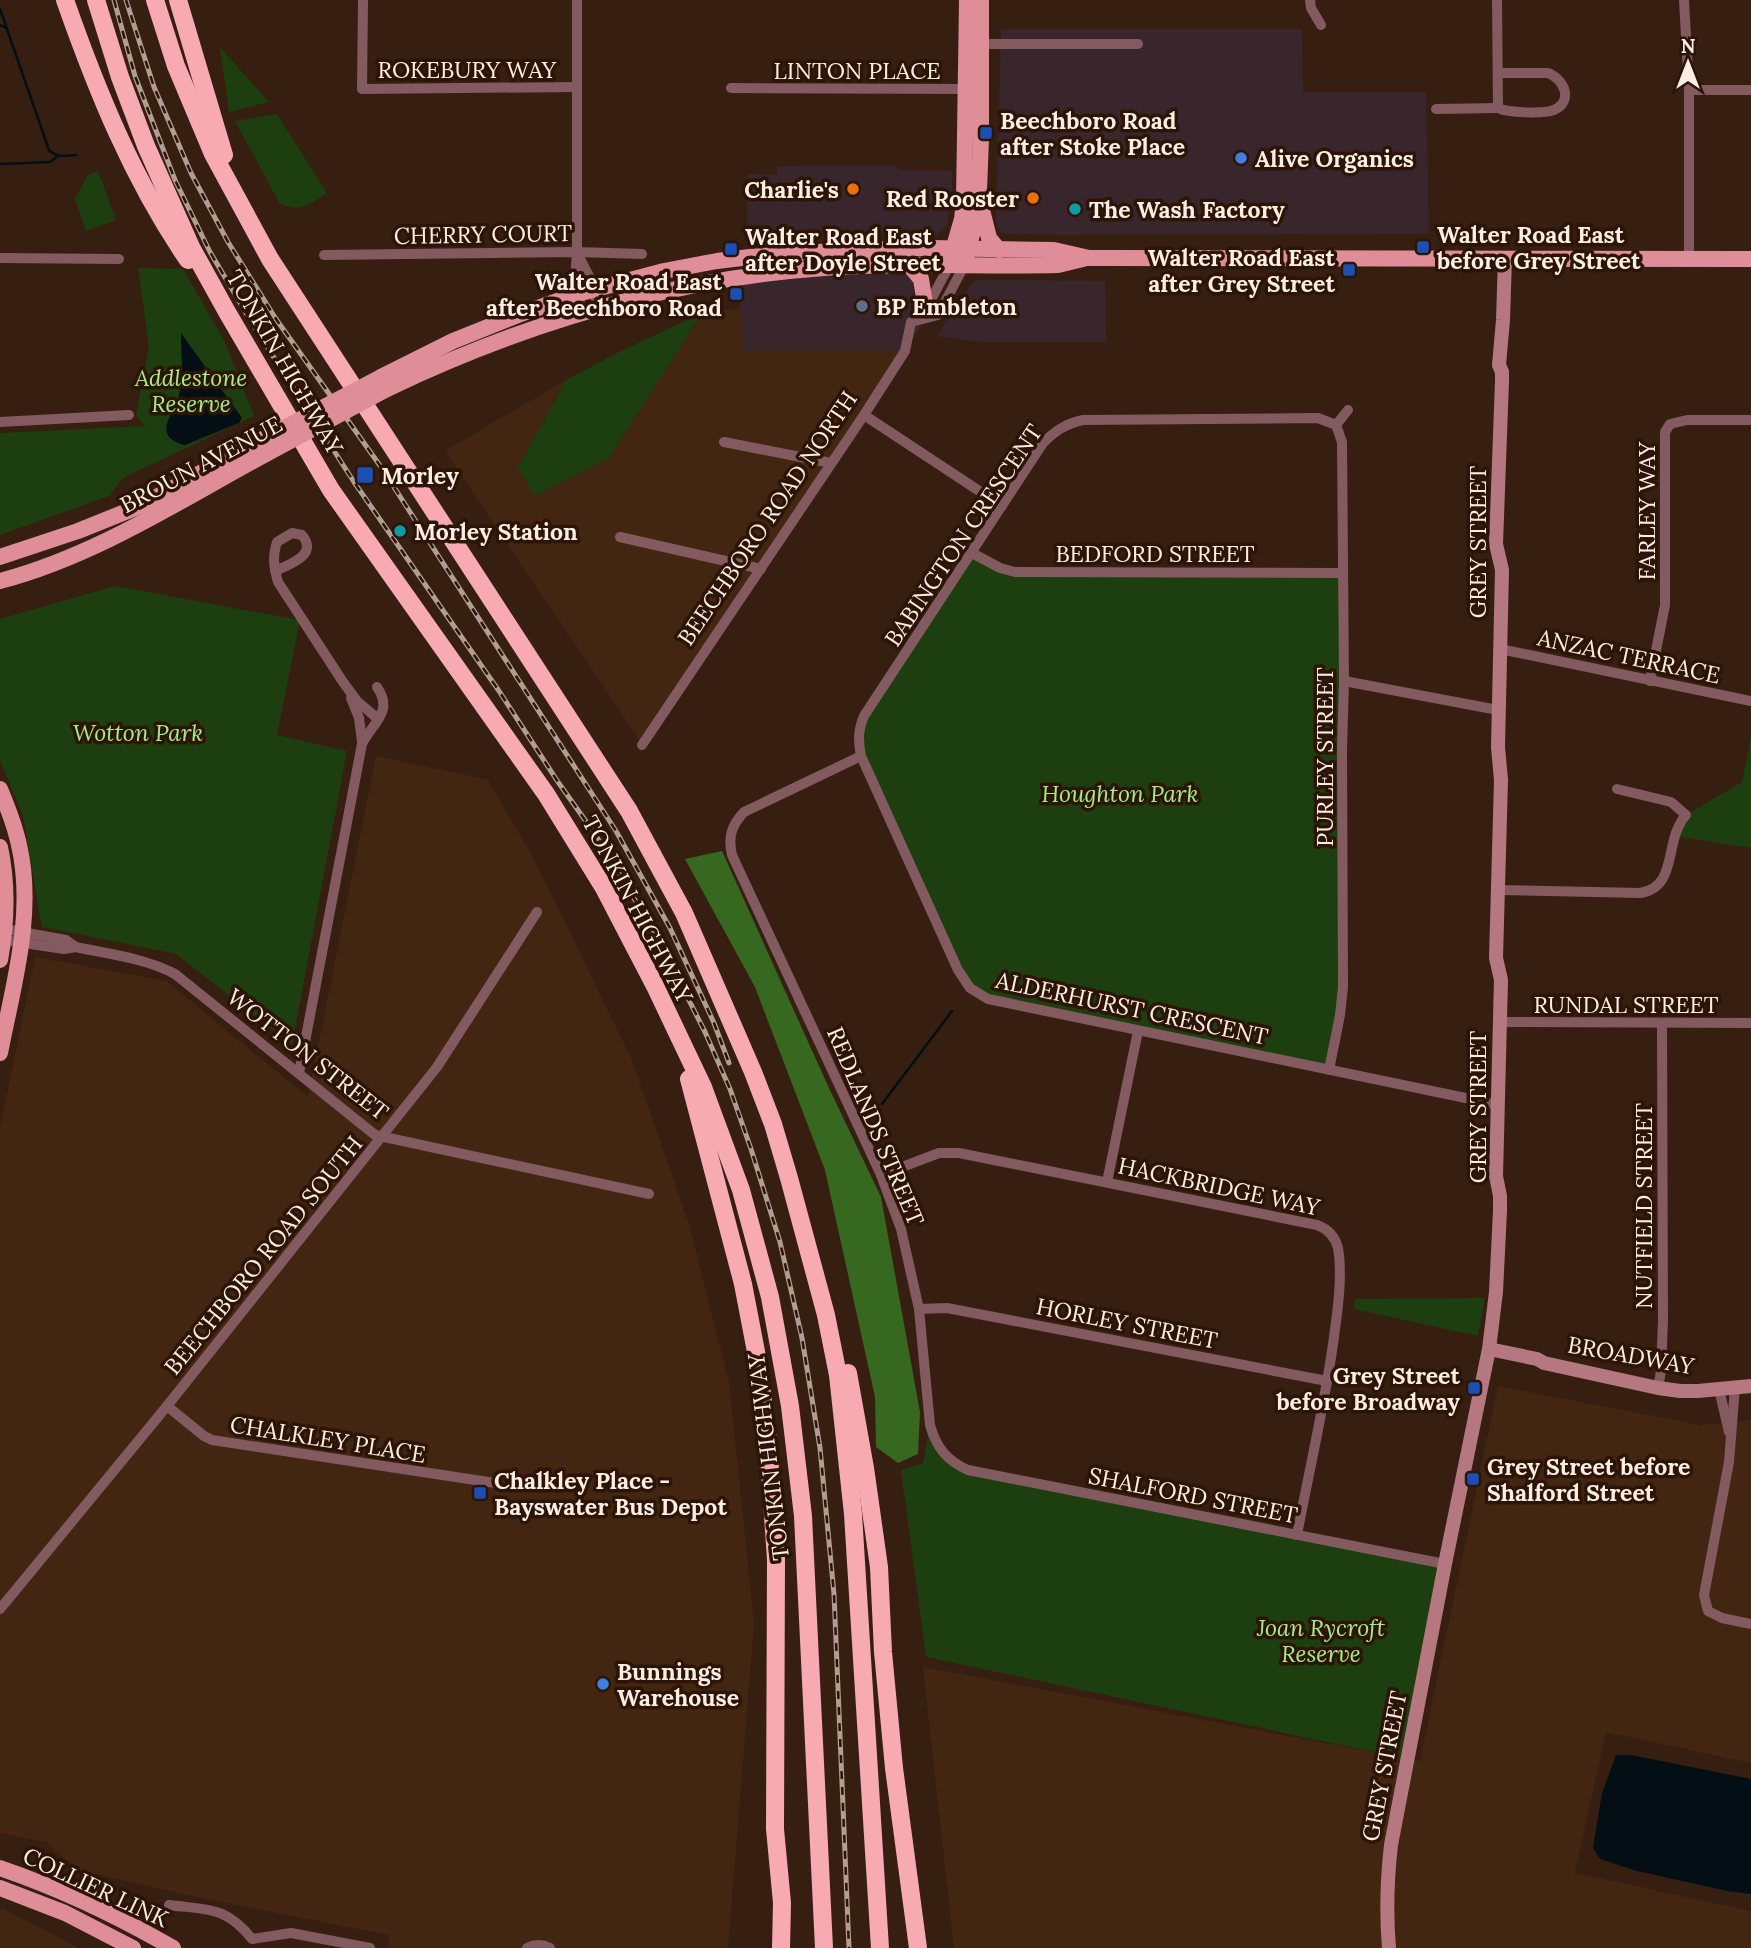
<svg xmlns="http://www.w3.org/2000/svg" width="1751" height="1948" viewBox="0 0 1751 1948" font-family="Lora,serif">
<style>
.commercial{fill:#39262d}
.built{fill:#432612}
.green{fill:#1d3e0e}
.forest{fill:#366820}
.water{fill:#030f14}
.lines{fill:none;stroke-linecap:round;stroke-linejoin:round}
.stream{stroke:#030f14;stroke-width:2.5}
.street{stroke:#825a5f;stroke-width:10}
.secondary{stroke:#b67880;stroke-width:14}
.primary{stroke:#df8e99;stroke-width:16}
.highway{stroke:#f8aab3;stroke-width:18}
.rail-casing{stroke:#b19e93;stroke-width:5}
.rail{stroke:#2c1506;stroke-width:2.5;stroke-dasharray:8;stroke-linecap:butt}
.primary-bridge{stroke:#df8e99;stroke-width:16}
.transit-dot{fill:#1a4fb4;stroke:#2c1506;stroke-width:2.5}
.shop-dot{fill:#3f7fe0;stroke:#2c1506;stroke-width:2.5}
.food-dot{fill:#e8710a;stroke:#2c1506;stroke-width:2.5}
.culture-dot{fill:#0f9aa8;stroke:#2c1506;stroke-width:2.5}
.service-dot{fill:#5c6f8a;stroke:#2c1506;stroke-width:2.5}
.labels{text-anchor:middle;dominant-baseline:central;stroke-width:7;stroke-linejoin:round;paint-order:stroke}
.street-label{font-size:23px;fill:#feede4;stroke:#2c1506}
.poi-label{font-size:23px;font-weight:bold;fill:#feede4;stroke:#2c1506;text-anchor:start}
.park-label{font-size:23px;font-style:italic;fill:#a4eb8a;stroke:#2c1506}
</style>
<rect width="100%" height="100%" fill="#361f10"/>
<g class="commercial">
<path d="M1001,29H1302L1303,92H1426L1429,234L1061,235L1007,234L1000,231L996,221Z"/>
<path d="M897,165L898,170L952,171V190L947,225L937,235L798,233L747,235L748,174L777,175V166Z"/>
<path d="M910,266L925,320L905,351H742L740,281Z"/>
<path d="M980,280L1105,281L1106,342H981L937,336L971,284Z"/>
</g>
<g class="built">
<path d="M741,308L743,351H905L761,569L639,740L445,451L566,380L542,423L609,458L702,313Z"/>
<path d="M376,756L488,780L536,863L632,1060L690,1227L729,1381L754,1623L728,1948H387L390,1935L206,1899L77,1870L46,1842L0,1833V1129L35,957L166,981L308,1097Z"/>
<path d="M1498,1386L1700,1425L1751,1420V1763L1606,1732L1575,1873L1751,1911V1948H954L923,1667L1420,1761Z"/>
<path d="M0,1908L4,1909L79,1948H0Z"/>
</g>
<g class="green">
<path d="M220,47L269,102L229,112Z"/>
<path d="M277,114L327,193C308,205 302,212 280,204L235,121Z"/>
<path d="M98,171L116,220L86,231L75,199L88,175Z"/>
<path d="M138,268L183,269L224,340L254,416L123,478L109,496L0,535V433L145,426L136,415L149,346Z"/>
<path d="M702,313L609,458L535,496L518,468L566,380L621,351Z"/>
<path d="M972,553L1000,568L1342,573L1343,987L1329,1070L988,999L970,988L858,741L860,727Z"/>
<path d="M115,586L300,620L277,735L347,751L292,1045L176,954L42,927L23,816L0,760V619Z"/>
<path d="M1751,737V848L1674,836L1686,815L1742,782Z"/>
<path d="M1485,1298L1478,1336L1354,1309L1355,1299Z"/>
<path d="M930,1425L932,1433L961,1466L1445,1564L1407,1759L926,1657L901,1470L923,1463Z"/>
</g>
<path class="forest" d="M722,851L828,1086L881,1197L920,1412L918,1454L898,1463L876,1447L875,1397L825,1170L755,987L685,859Z"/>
<g class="water">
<path d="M181,333L242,418L239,423L185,445C179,444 169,440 167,433C164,423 174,410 177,401C185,381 181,355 181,333Z"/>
<path d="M1616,1755H1631L1751,1779V1894L1727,1891L1637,1871L1600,1859L1593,1848L1602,1793Z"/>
</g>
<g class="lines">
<g class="stream">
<path d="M0,9L49,150C57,158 66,156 76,155"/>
<path d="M0,25L6,28"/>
<path d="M0,164L50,162L58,156"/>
<path d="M882,1104L952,1011"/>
</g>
<g class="street">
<path d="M363,0L362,89L577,87"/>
<path d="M577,0V252L575,279L582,312"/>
<path d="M1310,0L1311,8L1321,25"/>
<path d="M1497,0L1498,108C1508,113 1543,114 1554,110C1574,101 1564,79 1548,73H1498"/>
<path d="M1684,0L1689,90V258"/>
<path d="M978,44H1138"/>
<path d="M731,88L969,89"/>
<path d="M1689,90H1751"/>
<path d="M1436,109L1498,108"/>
<path d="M577,253L589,276L598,307"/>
<path d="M324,255L577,252L642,254"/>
<path d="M0,258L119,259"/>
<path d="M926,309L949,266"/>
<path d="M864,415L1002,506"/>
<path d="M0,422L129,415"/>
<path d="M1336,425L1348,410"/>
<path d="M724,442L831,463"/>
<path d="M620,537L761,569"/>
<path d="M972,553L1000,568L1015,572L1342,573"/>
<path d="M275,571C291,564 318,555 302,535L292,533L277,542C272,557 274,568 278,582L343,682L357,701L378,719"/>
<path d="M1500,649L1751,701"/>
<path d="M1344,681L1498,710"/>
<path d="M1650,681L1665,605V432L1670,424L1687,420H1751"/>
<path d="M351,698L359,718L362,741"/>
<path d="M642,745L864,415L905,351L911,322L938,315L964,266"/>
<path d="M861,756L744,812C731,826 728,837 732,855L881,1175L901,1229L919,1309L930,1425C936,1447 947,1461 968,1470L1445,1564"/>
<path d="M1498,890L1640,893C1679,887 1663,841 1686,815L1671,802L1617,789"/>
<path d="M5,929L66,940L76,947C108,954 145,958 175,974L375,1135L649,1194"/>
<path d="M4,940L64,949L76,947"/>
<path d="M1500,1022L1751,1023"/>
<path d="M1329,1070L1340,1015L1343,987L1342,750L1344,681L1342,442L1336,425L1318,418L1083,420C1065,424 1055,431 1043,443L864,716C858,730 858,741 861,756L958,970L970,988L988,999C1152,1034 1316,1068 1480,1101L1498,1105"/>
<path d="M299,1073L362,744C373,722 394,712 377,687"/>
<path d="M881,1175L939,1153H959L1317,1225C1328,1229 1335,1236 1338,1248C1343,1277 1337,1315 1333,1344C1324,1408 1309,1471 1297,1535"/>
<path d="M1107,1182L1138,1031"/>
<path d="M919,1309L947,1308L1327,1381"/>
<path d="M1735,1387L1729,1462L1704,1595L1708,1611L1722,1618L1751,1624"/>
<path d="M1658,1388L1661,1371L1663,1320L1662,1024"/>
<path d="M1719,1389L1729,1432"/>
<path d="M167,1406L204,1436L212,1440L495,1483"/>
<path d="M0,1609L167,1406L437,1067L537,912"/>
<path d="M169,1905C208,1910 226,1906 252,1939L291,1933L370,1948"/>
<path d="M527,1948C535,1944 542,1944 550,1948"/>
</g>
<g class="secondary">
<path d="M1489,1349L1537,1359L1544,1363L1658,1388L1680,1391H1698L1751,1386"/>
<path d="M1389,1948C1386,1913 1387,1880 1391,1845L1445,1564L1489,1349L1496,1292L1500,1211V1196L1496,1176L1501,980L1496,958L1501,780L1498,747L1502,570L1496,544L1502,381V372L1499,365L1503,320L1505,258"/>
</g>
<g class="primary">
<path d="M981,206L989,238L999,250"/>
<path d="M951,257L962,219L964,202L967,0"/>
<path d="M966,257L973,231L979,191L981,138V0"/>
<path d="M910,266L921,279L926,310"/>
<path d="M381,377L453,341L518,315L577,294L664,271L717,261L750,257L833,251L929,248L1054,250L1089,258H1099L1751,259"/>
<path d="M387,389C525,323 671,279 824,268C902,262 980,267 1058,265L1083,259"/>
<path d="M0,557L78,531L140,506L259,441"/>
<path d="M0,581C95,556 181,500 266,454"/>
<path d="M0,789C8,808 15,826 19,845C35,914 13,986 0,1053"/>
<path d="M0,847C8,885 7,922 0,960"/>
<path d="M0,1868C61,1889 118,1916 173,1948"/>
<path d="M0,1888L65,1913L133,1948"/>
</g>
<g class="highway">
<path d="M65,0C97,91 133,180 188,260"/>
<path d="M96,0L120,77L146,146L191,247L227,312L331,490L546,794L604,888L655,986L703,1087L741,1190L770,1297L790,1406L803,1516L824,1948"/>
<path d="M155,0L176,66L213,154L270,259L629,811L684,913L753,1072L773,1124L789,1178L826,1315L838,1375L853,1514L880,1948"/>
<path d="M178,0L224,155"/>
<path d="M689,1079L743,1284L758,1362L768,1441L776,1560L775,1829L782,1903L781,1948"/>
<path d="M848,1373L865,1468L879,1567L883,1652L894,1768L918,1948"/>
</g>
<g class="rail-casing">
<g id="rail">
<path d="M114,0L135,76L175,180L210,252L255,328L354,482L499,691L558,782L595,834L655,933L705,1032L730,1089L751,1149L780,1242L802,1338L820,1448L834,1594L849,1948"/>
<path d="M126,0L154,87L191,173L228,242L276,319L381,467L616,831L670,928L714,1023L729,1063"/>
</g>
</g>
<use href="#rail" class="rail"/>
<g class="primary-bridge">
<path d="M259,441L381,377"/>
<path d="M266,454L387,389"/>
</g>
</g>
<g class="transit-dot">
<rect x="979" y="126" width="14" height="14" rx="3.5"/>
<rect x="1416" y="240" width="14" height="14" rx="3.5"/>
<rect x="724" y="242" width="14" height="14" rx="3.5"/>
<rect x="1342" y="263" width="14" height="14" rx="3.5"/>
<rect x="729" y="287" width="14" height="14" rx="3.5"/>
<rect x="356" y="466" width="18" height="18" rx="3.5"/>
<rect x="1467" y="1381" width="14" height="14" rx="3.5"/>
<rect x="1466" y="1472" width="14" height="14" rx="3.5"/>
<rect x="473" y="1486" width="14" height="14" rx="3.5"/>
</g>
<g class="shop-dot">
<circle cx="1241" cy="158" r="7"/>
<circle cx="603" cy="1684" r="7"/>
</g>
<g class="food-dot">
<circle cx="853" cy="189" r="7"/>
<circle cx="1033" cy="198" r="7"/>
</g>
<g class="culture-dot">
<circle cx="1075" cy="209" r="7"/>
<circle cx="400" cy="531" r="7"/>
</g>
<circle class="service-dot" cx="862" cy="306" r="7"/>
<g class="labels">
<g class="street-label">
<text x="467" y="69">ROKEBURY WAY</text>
<text x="857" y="70">LINTON PLACE</text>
<text transform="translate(483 234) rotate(-1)">CHERRY COURT</text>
<text transform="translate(285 362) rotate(60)">TONKIN HIGHWAY</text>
<text transform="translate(201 464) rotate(-28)">BROUN AVENUE</text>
<text transform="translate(1646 511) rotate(-90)">FARLEY WAY</text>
<text transform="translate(767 518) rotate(-56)">BEECHBORO ROAD NORTH</text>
<text transform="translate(963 535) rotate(-56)">BABINGTON CRESCENT</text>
<text transform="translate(1477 542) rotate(-90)">GREY STREET</text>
<text x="1155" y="553">BEDFORD STREET</text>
<text transform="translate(1629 656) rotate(12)">ANZAC TERRACE</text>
<text transform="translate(1324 757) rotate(-90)">PURLEY STREET</text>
<text transform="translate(638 909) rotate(62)">TONKIN HIGHWAY</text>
<text x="1626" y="1004">RUNDAL STREET</text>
<text transform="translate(1132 1008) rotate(12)">ALDERHURST CRESCENT</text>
<text transform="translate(308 1054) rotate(38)">WOTTON STREET</text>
<text transform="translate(1477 1107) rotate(-90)">GREY STREET</text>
<text transform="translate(876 1126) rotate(67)">REDLANDS STREET</text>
<text transform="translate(1219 1186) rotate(12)">HACKBRIDGE WAY</text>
<text transform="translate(1643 1206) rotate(-90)">NUTFIELD STREET</text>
<text transform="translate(263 1255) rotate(-51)">BEECHBORO ROAD SOUTH</text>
<text transform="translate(1127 1323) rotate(11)">HORLEY STREET</text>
<text transform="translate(1631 1355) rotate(10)">BROADWAY</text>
<text transform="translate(328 1439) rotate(9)">CHALKLEY PLACE</text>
<text transform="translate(768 1457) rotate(-97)">TONKIN HIGHWAY</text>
<text transform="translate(1193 1495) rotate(11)">SHALFORD STREET</text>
<text transform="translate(1384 1766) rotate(-79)">GREY STREET</text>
<text transform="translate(96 1887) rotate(25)">COLLIER LINK</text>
</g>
<g class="poi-label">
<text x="1000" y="120">Beechboro Road<tspan x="1000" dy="26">after Stoke Place</tspan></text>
<text x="1255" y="158">Alive Organics</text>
<text x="839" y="189" text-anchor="end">Charlie's</text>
<text x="1019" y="198" text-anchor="end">Red Rooster</text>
<text x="1089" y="209">The Wash Factory</text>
<text x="1437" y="234">Walter Road East<tspan x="1437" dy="26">before Grey Street</tspan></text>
<text x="745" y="236">Walter Road East<tspan x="745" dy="26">after Doyle Street</tspan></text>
<text x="1335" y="257" text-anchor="end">Walter Road East<tspan x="1335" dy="26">after Grey Street</tspan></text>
<text x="722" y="281" text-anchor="end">Walter Road East<tspan x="722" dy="26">after Beechboro Road</tspan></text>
<text x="876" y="306">BP Embleton</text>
<text x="381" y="475">Morley</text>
<text x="414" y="531">Morley Station</text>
<text x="1460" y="1375" text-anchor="end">Grey Street<tspan x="1460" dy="26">before Broadway</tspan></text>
<text x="1487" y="1466">Grey Street before<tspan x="1487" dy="26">Shalford Street</tspan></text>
<text x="494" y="1480">Chalkley Place -<tspan x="494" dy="26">Bayswater Bus Depot</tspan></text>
<text x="617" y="1671">Bunnings<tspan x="617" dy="26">Warehouse</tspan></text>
</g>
<g class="park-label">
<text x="191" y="377">Addlestone<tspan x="191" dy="26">Reserve</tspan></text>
<text x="138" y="732">Wotton Park</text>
<text x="1120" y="793">Houghton Park</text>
<text x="1321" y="1627">Joan Rycroft<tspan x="1321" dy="26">Reserve</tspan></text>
</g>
</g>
<g transform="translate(1688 63)" stroke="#2c1506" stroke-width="5" paint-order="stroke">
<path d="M0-5L12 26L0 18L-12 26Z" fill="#feede4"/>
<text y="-10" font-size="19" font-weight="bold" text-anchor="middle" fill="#feede4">N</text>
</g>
</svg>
